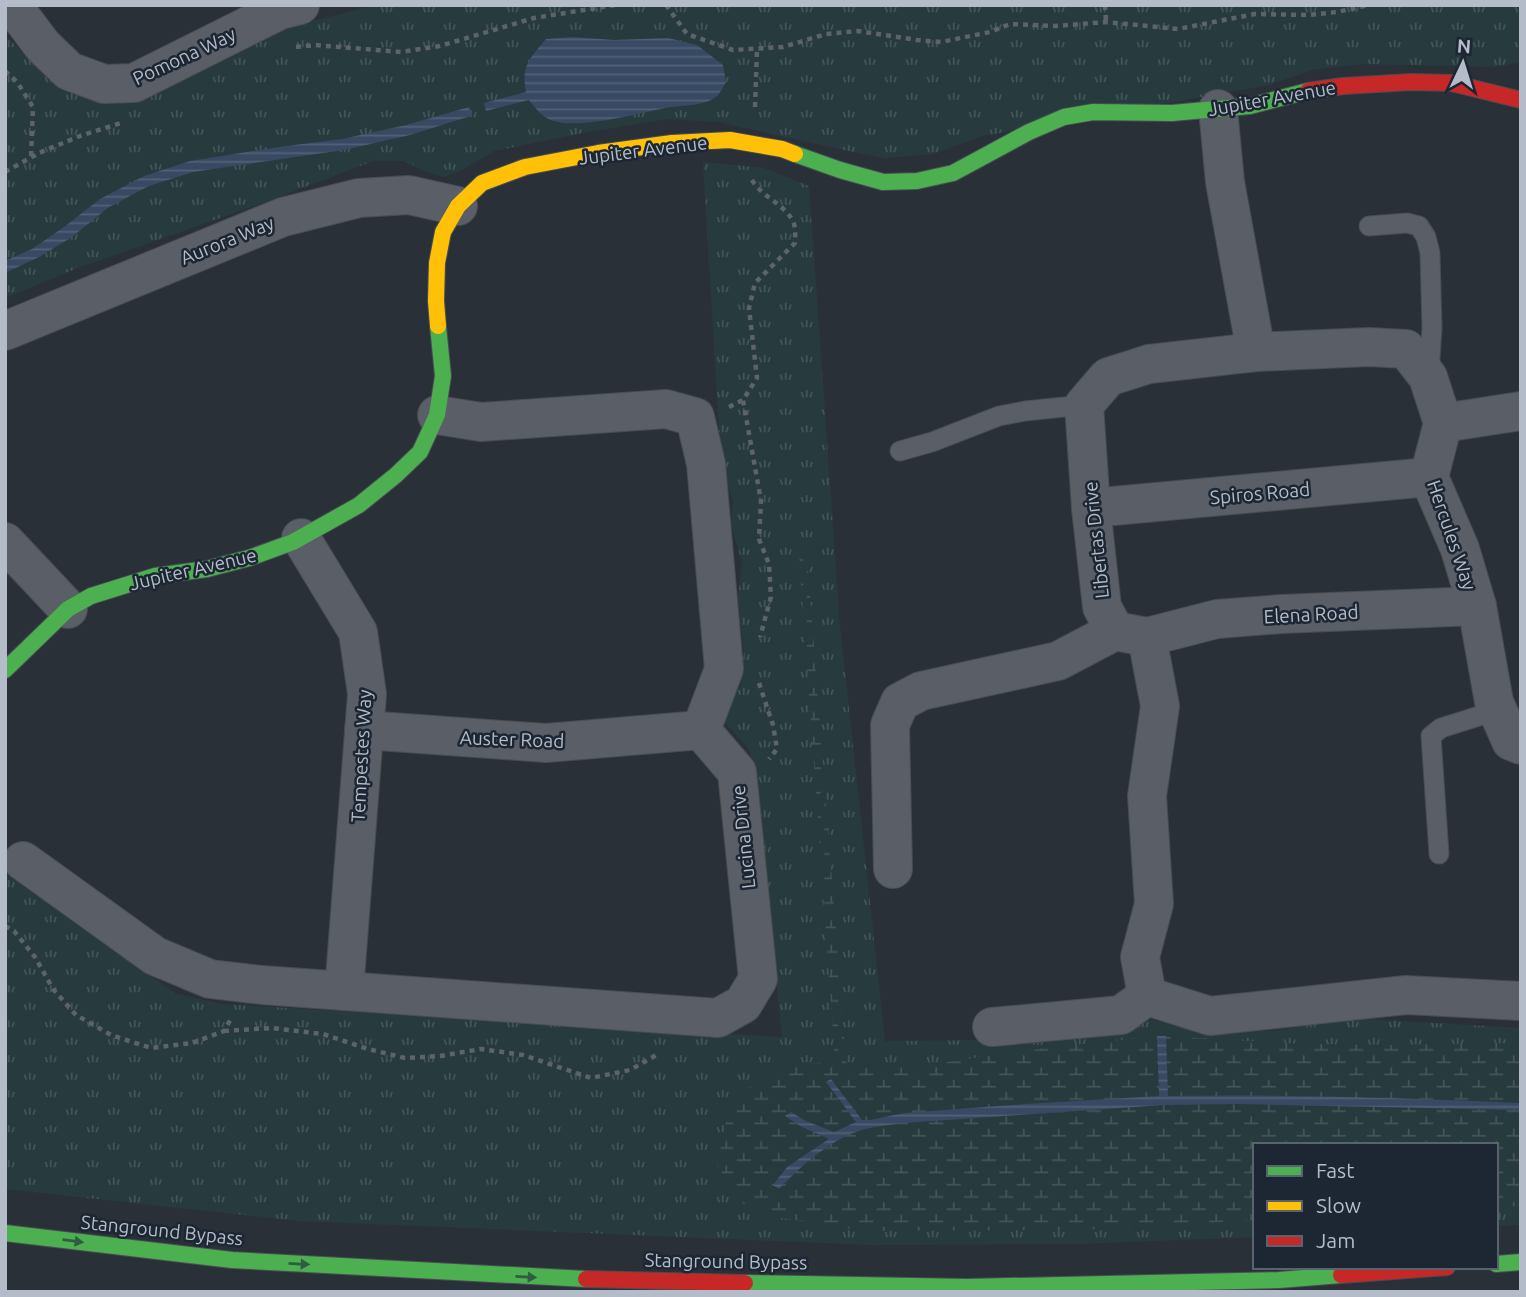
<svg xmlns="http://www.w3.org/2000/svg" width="1526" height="1297" viewBox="0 0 1526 1297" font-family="Ubuntu,sans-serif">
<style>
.grass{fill:url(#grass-tufts)}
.wetland{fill:url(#wetland-marsh)}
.water{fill:url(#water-rules)}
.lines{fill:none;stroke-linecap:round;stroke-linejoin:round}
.lane-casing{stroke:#484c53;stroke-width:21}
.street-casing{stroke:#484c53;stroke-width:40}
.fast-casing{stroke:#484c53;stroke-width:18}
.slow-casing{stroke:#484c53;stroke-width:18}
.jam-casing{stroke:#484c53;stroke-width:18}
.path{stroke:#5d636a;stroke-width:4.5;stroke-dasharray:5 5;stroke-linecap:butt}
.lane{stroke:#5a5e66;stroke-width:19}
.street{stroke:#5a5e66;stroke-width:38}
.fast{stroke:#4caf50;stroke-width:16}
.slow{stroke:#ffc107;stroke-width:16}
.jam{stroke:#c62828;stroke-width:16}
.oneway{fill:#305d3f}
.labels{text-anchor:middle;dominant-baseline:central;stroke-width:5;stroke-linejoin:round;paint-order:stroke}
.street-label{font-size:19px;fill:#b4bcc9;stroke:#1d2633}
</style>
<defs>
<pattern id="grass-tufts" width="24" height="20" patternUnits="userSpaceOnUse" patternTransform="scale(1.75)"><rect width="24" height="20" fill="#273a3e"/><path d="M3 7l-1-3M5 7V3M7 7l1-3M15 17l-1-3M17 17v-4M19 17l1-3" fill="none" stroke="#445559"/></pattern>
<pattern id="wetland-marsh" width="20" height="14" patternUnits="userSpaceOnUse" patternTransform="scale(1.75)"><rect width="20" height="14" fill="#273a3e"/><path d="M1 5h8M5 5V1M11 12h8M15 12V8" fill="none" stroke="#445559"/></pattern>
<pattern id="water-rules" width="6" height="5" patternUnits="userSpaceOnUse" patternTransform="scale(1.75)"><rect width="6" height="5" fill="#384963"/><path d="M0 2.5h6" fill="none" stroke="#526178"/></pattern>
</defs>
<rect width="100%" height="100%" fill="#2a3038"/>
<g class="grass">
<path d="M376,5H1521V62L1494,67L1366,64L1315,69L1269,85L983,136L933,154L884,158L839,149L719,122L667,119L583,133L494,151L460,171L444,177L426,171L403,161H373L271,200L78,268L5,298V35L57,84L214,55L302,24Z"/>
<path d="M703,162L764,168L809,186L840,626L885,1041L987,1040L1150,1020L1209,1031H1275L1347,1018L1521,1028V1225L1496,1226V1145H1255V1237L1079,1244L870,1245L299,1221L5,1189V865L174,993L221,1004L782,1037L755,782L749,749L726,724L724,705L740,688L744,652L738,599L742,562L731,524L733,501L721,461Z"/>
</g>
<path class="wetland" d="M799,554L807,556L846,1063L869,1069L921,1066L1020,1051L1157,1036L1302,1044L1386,1045L1521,1043V1206L1496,1207V1145H1255V1220L1077,1230L864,1231L776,1217L739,1202L717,1164L726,1123L747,1089L782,1067L835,1061Z"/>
<g class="water">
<path d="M573,37L614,40L668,38L697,45L723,65L726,82C723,86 721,93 717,96C704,107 681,105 665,108C636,114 581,129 553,121C543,118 535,108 529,100L486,111L484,103L526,92C521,66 529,59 546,39Z"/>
<path d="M469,107L471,116L410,135L344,150L193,172L149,186L109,207L72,237L39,257L5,273V261L32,249L64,227L100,199L144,176L190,161L279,147L342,139L406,125Z"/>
<path d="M1157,1036H1166L1168,1096C1286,1094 1403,1098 1521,1103V1110L1237,1104L1164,1105L904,1123C891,1125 878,1126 865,1129C832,1138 802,1165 779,1189L773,1185L787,1167L829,1139L802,1127L785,1116L791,1112L806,1121L834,1132L856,1122L826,1082L831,1079L862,1120H870L904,1113L1025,1104L1159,1096Z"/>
</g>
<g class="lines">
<g class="lane-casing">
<g id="lane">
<path d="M1369,226L1407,223L1419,226L1426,237L1430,253L1432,328L1429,373"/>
<path d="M900,451L932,442L999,416L1025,411L1084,405"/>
<path d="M1439,854L1431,736L1441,728L1498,710"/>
</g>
</g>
<g class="street-casing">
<g id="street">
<path d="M12,5L43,46L69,71L104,84L134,83L280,10L300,5"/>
<path d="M1218,109L1225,182L1256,352"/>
<path d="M5,331L283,217L359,198L409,195L458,206"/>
<path d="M1443,423L1521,411"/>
<path d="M1091,508L1429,477"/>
<path d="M301,538L358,632L367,694L344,991"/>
<path d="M5,542L68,609"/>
<path d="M1147,637L1217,619L1281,614L1477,606"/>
<path d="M364,730L546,743L701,730"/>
<path d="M23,861L155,956L210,979L262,985L718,1018L743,1004L758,979L737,772L701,730L724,669L706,464L695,417L666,409L481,422L437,415"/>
<path d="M893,869L890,725L900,702L921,691L1058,661L1115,631"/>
<path d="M1147,996L1140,957L1154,904L1147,796L1160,706L1147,637L1115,631L1102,607L1091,508L1084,405L1108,377L1149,364L1256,352L1369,347L1406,349L1428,377L1443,423L1429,477L1460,549L1477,606L1494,702L1511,741L1521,745"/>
<path d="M1147,996L1210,1016L1406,995L1521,1001"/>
<path d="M992,1027L1121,1015L1147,996"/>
</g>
</g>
<g class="fast-casing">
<g id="fast">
<path d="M795,154L840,170L883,182L917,181L953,173L1029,132L1064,117L1093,112L1172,113L1250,106L1308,91"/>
<path d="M5,670L68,609L91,596L155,576L207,569L249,558L293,542L359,505L396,475L420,452L437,415L443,376L438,326"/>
<path d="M5,1233L232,1260L586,1279"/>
<path d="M1496,1264L1521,1262"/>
<path d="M745,1283L967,1287L1279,1280L1341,1275"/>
</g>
</g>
<g class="slow-casing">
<path id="slow" d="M438,326L436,301L437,263L443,232L458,206L482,183L525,167L598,153L672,143L730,140L782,149L795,154"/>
</g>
<g class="jam-casing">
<g id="jam">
<path d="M1308,91L1343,86L1411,82L1452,83L1521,100"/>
<path d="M1341,1275L1447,1267"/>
<path d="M586,1279L745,1283"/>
</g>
</g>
<g class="path">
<path d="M666,5L687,34L733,50L783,47L826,34L858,31L917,40L941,42L990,32L1010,24L1056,26L1106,22L1178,29L1255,14L1308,15L1337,12L1369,5"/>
<path d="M1105,5L1106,22"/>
<path d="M296,47L315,45L401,52L440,46L534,18L615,5"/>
<path d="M5,71L17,82L33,107L31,157"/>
<path d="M755,107L757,48"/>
<path d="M5,172L39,153L80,136L124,122"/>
<path d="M752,180C762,197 783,203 793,221C796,227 795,237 795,243L755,283L749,308L757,378L743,400L761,501L759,539L769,564L771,597L760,637"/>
<path d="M729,407L743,400"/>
<path d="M759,683L773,725L777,749L769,759"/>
<path d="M5,926L14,931L35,957L53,989L76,1015L111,1035L151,1048L192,1043L224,1031L232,1017"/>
<path d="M224,1031L272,1028L323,1034L368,1049L405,1058L440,1056L481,1049L523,1055L591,1078L630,1070L660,1053"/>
</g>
<use href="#lane" class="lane"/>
<use href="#street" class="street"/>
<use href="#fast" class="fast"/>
<use href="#slow" class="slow"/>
<use href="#jam" class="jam"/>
</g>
<defs><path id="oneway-solid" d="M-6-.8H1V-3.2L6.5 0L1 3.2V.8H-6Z" transform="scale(1.75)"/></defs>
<g class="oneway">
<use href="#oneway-solid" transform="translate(73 1241) rotate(7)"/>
<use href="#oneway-solid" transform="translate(299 1264) rotate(3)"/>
<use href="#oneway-solid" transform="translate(526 1277) rotate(3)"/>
</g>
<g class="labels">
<g class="street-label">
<text transform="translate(184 56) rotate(-25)">Pomona Way</text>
<text transform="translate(1272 98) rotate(-10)">Jupiter Avenue</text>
<text transform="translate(643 150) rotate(-7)">Jupiter Avenue</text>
<text transform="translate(227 240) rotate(-22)">Aurora Way</text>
<text transform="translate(1260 493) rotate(-5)">Spiros Road</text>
<text transform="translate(1452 535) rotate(71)">Hercules Way</text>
<text transform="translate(1096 540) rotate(-96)">Libertas Drive</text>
<text transform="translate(193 569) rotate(-13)">Jupiter Avenue</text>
<text transform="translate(1311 614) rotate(-3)">Elena Road</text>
<text transform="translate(512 739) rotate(2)">Auster Road</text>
<text transform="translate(361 756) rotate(-87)">Tempestes Way</text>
<text transform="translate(743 837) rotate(-96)">Lucina Drive</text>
<text transform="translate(162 1230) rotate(6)">Stanground Bypass</text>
<text transform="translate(726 1261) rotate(1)">Stanground Bypass</text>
</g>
</g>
<rect width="1526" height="1297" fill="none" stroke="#b4bcc9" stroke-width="14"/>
<rect x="1253" y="1143" width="245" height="126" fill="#1d2633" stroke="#59626f" stroke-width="2"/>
<rect x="1267" y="1166" width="35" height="10" fill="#4caf50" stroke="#59626f" stroke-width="2"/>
<text x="1316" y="1178" font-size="21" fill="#b4bcc9">Fast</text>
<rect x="1267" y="1201" width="35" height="10" fill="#ffc107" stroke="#59626f" stroke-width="2"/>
<text x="1316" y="1213" font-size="21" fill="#b4bcc9">Slow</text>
<rect x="1267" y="1236" width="35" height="10" fill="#c62828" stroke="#59626f" stroke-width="2"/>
<text x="1316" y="1248" font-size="21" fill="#b4bcc9">Jam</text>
<g transform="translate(1463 63) rotate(4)" stroke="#1d2633" stroke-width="5" paint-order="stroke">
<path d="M0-5L12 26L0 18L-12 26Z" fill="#b4bcc9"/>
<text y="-10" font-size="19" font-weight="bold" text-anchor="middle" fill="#b4bcc9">N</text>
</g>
</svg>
